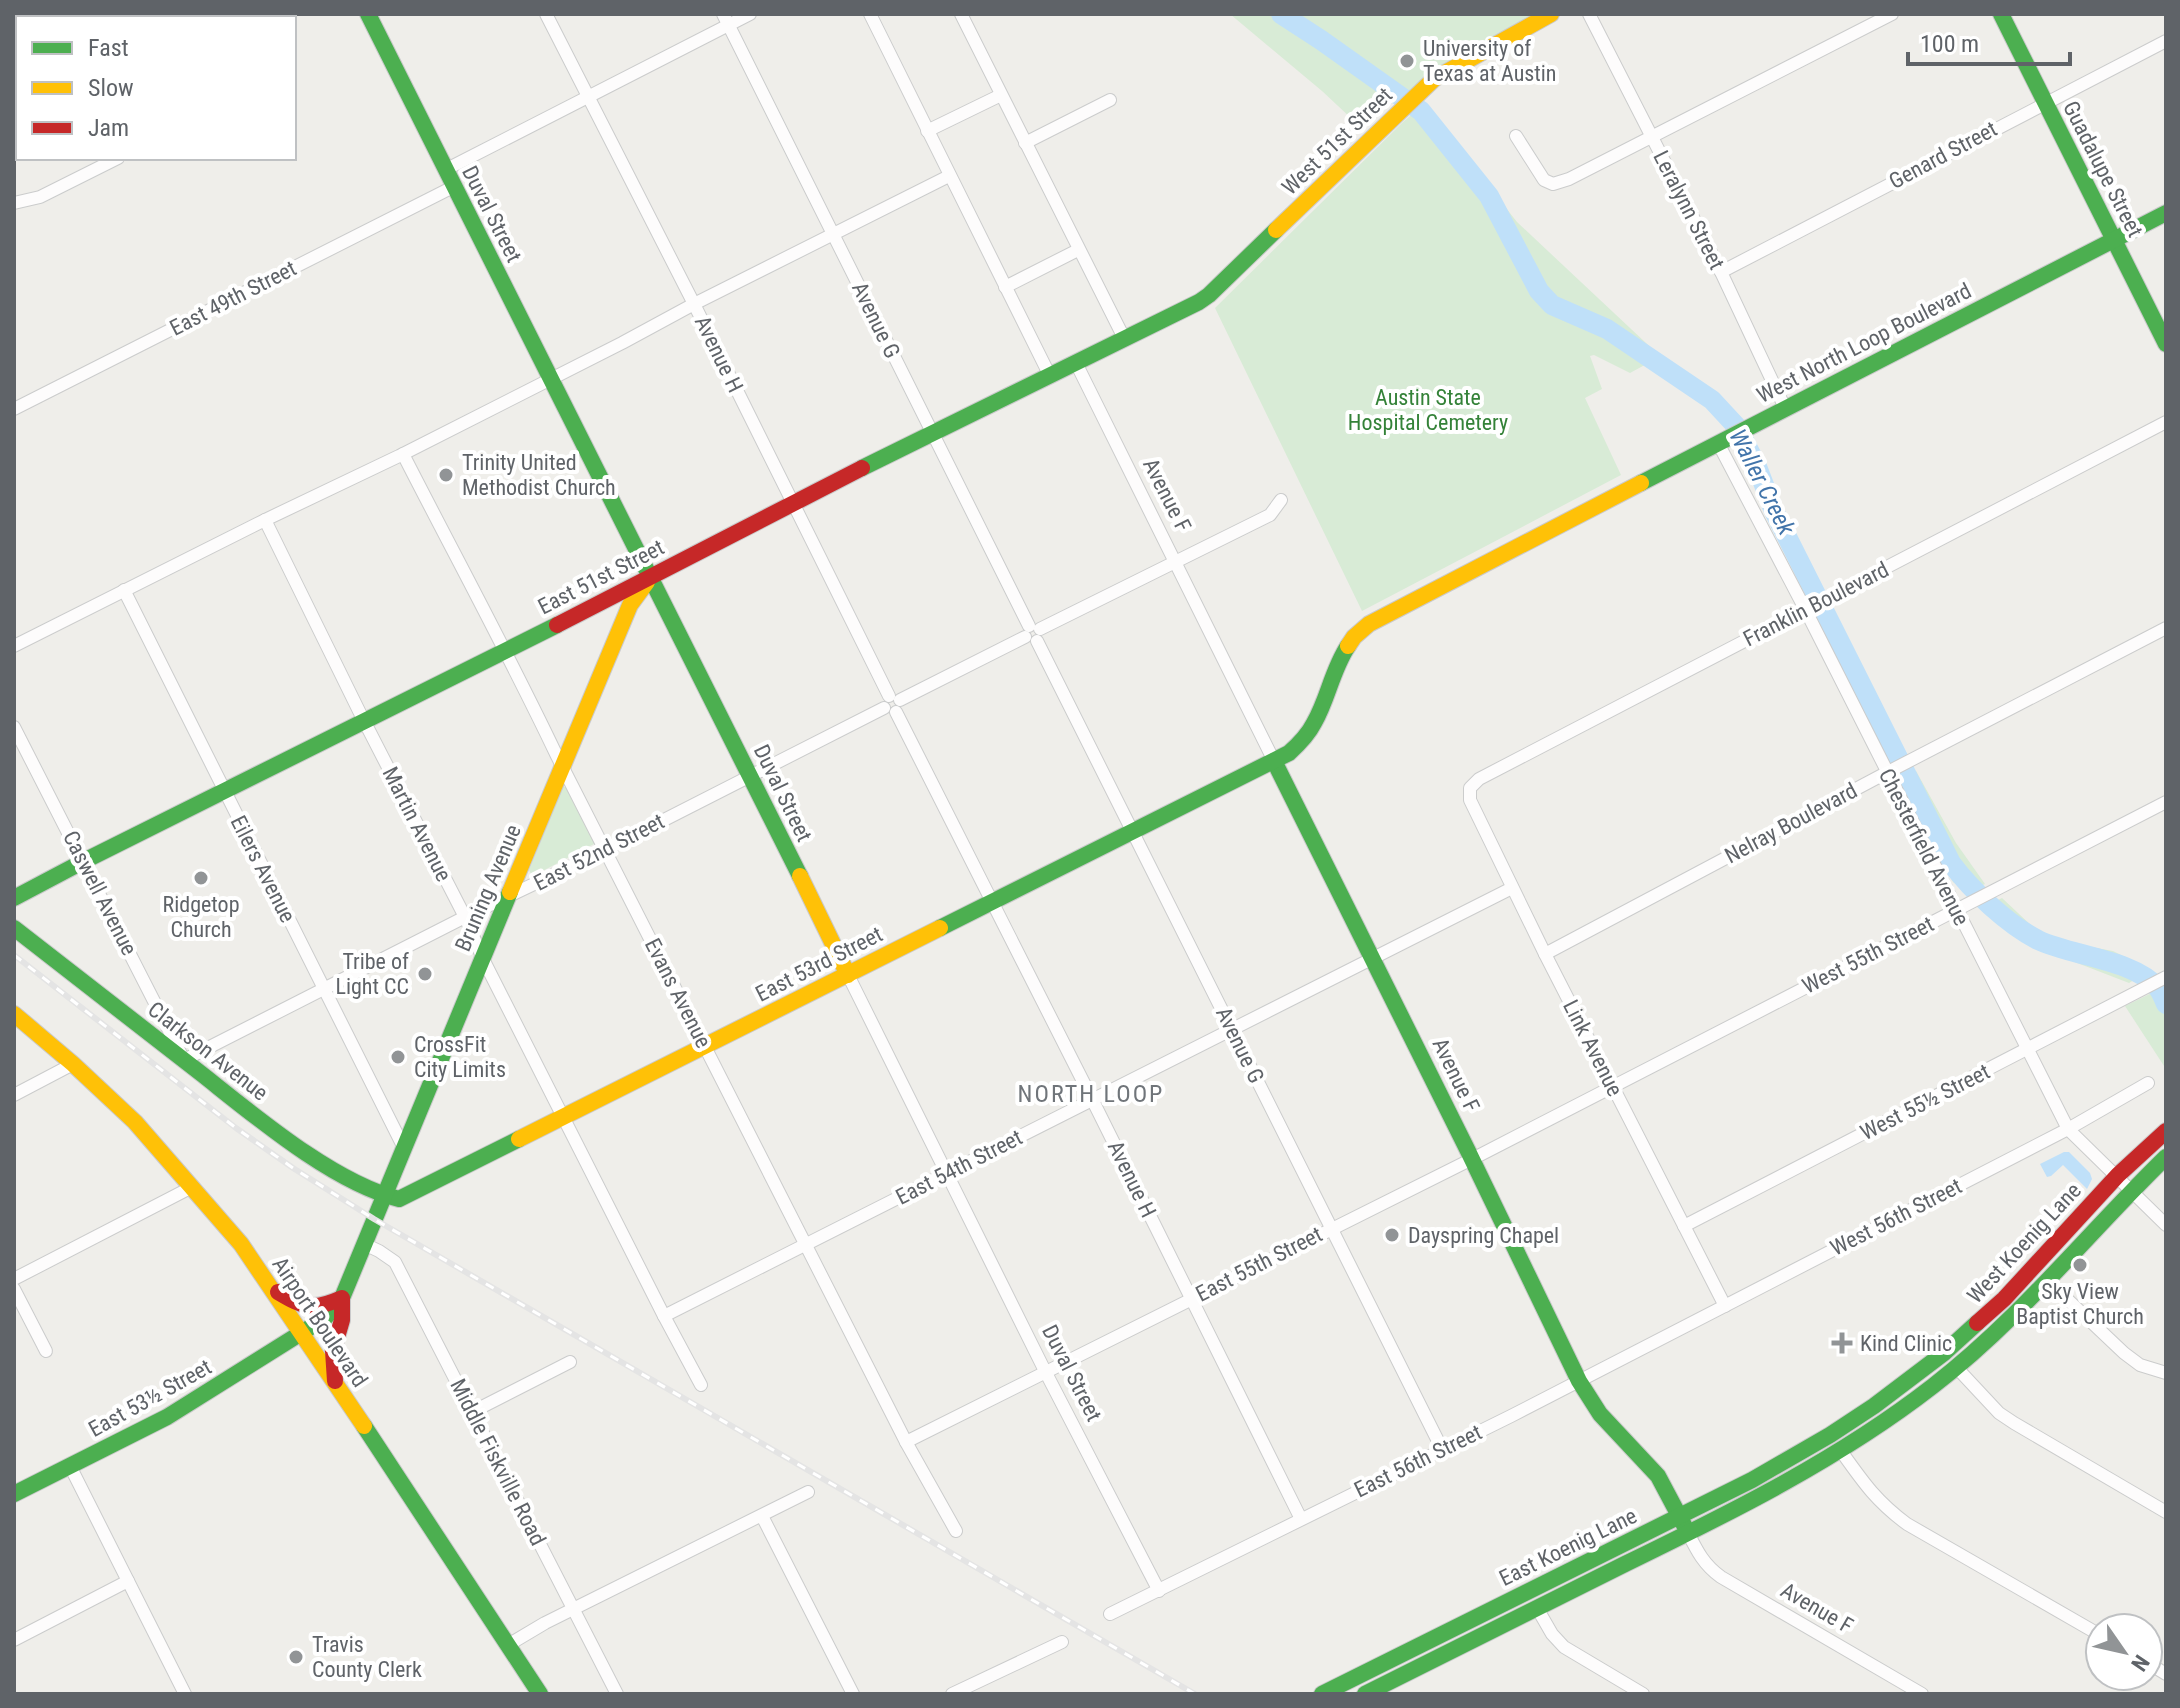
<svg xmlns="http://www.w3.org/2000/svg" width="2180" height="1708" viewBox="0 0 2180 1708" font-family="'Roboto Condensed',sans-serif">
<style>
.green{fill:#d8ebd6}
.water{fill:#bfe0f9}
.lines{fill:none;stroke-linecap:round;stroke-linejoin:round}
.river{stroke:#bfe0f9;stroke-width:20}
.street-casing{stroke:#cbcccc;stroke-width:14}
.fast-casing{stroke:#cacacb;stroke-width:18}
.slow-casing{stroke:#cacacb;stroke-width:18}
.jam-casing{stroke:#cacacb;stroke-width:18}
.street{stroke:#fdfcfc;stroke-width:12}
.fast{stroke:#4caf50;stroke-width:16}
.slow{stroke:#ffc107;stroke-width:16}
.jam{stroke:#c62828;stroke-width:16}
.rail-casing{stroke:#e4e4e4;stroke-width:6}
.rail{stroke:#fff;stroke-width:3;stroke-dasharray:9;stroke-linecap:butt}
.poi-dot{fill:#919496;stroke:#fff;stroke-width:3}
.labels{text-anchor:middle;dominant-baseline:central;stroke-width:8;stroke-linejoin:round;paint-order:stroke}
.poi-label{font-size:22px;fill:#5f6368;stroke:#fff;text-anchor:start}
.street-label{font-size:22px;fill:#5f6368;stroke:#fff}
.park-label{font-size:22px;fill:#348238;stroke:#fff}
.water-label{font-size:24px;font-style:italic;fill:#4174aa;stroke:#fff}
.neighbourhood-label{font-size:24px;letter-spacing:2px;fill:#70757a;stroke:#fff}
</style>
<rect width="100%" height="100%" fill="#efeeea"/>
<g class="green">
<path d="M1230,14H1551L1448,70L1398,112L1392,99L1365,124L1353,120L1322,91Z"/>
<path d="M1423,105L1458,147L1517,222L1662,358L1711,394L1732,417L1725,420L1708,399L1652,361L1630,373L1594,355L1590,356L1602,389L1585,398L1621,475L1362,611L1215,308L1403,122Z"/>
<path d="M1916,771L1956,843L1985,884L1967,892L1953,882L1901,779Z"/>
<path d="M563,787H567L594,841V844L535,875L531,874L529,870Z"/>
<path d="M2002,898L2034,928L2058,941L2113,951L2151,970L2129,983L2023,942L1984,907Z"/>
<path d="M2166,986V1069L2125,1006Z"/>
</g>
<path class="water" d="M2064,1152H2069L2090,1173L2092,1179L2087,1189L2063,1165L2051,1176L2047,1177L2040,1164Z"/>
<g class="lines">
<path class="river" d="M1281,14L1321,40L1421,111L1489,196L1539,291L1552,305L1607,329L1712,400L1737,427L1756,464L1774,511L1951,863C1972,891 2007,924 2038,940C2071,956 2133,959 2158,988C2161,992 2164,999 2166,1004"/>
<g class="street-casing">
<g id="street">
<path d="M189,14L192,18"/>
<path d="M546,14L694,304L889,696"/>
<path d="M723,14L1029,626"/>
<path d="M870,14L1050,376"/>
<path d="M961,14L1124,338"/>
<path d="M1589,14L1721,272L1785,408"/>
<path d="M60,18L68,14"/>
<path d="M221,18L230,14"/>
<path d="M14,42L18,39"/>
<path d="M927,131L1001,95"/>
<path d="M1516,136L1544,180L1553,184L1569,179L1892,14"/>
<path d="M1025,143L1110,100"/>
<path d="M445,170L750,14"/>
<path d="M14,203L40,197L118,158"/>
<path d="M1721,272L2166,41"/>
<path d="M1005,287L1078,250"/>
<path d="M1076,363L1274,761"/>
<path d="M14,409L453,187"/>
<path d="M1718,443L1805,609L2068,1129L2166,1225"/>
<path d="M403,454C454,554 508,653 556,754L906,1442L956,1531"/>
<path d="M265,520L359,711L465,917L483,959L664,1316L701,1385"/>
<path d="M124,590L404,1148"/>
<path d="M1040,629L1270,515L1281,500"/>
<path d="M1037,641L1442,1449"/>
<path d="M14,646L265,520L399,456L622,343L694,304L949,176"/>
<path d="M900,700L1025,637"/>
<path d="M896,712L1092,1099L1301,1519"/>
<path d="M14,727L184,1060L465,917L605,850L884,708"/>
<path d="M1545,954L1886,773L2166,628"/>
<path d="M848,975L1045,1371L1159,1591"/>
<path d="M14,1095L73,1064"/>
<path d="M1684,1226L2166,977"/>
<path d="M364,1244L379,1251L395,1262L617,1694"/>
<path d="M14,1279L192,1187"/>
<path d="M2048,1281L2124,1353L2140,1365L2166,1373"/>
<path d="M14,1289L46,1351"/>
<path d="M1725,1306L1545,954L1470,800V788L1479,779L2166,422"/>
<path d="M664,1316L1512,888"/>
<path d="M1956,1367L1999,1413L2014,1423L2166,1512"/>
<path d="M472,1412L570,1362"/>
<path d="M906,1442L1480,1155L2166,802"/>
<path d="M1841,1451C1863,1482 1876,1501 1907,1524L2100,1635"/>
<path d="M70,1466L185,1694"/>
<path d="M762,1516L853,1694"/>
<path d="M1688,1533C1697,1551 1704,1565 1721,1577L1922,1694"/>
<path d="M1537,1608L1552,1634L1564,1647L1643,1694"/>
<path d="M1110,1614L1511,1416L2068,1129L2148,1083"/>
<path d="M14,1640L128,1581"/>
<path d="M508,1645L545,1623L808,1492"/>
<path d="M2148,1663L2166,1674"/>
<path d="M952,1694L1062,1642"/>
</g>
</g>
<g class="fast-casing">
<g id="fast">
<path d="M368,14L800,876"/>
<path d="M2001,14L2166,344"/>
<path d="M862,468L1199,302L1209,295L1276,230"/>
<path d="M1641,483L2166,213"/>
<path d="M1274,761L1468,1151L1579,1381L1600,1414L1658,1476L1684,1525"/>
<path d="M14,898L84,861L557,625"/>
<path d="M14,928C77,977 140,1026 203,1075C256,1117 334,1183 399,1199L519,1139"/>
<path d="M940,928L1289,753C1299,744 1308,735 1314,723C1328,699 1332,670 1348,646"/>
<path d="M364,1426L540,1694"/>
<path d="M14,1494L167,1417L325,1318L342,1298L510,892"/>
<path d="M1322,1694L1752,1480L1830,1435L1874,1406L1944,1353L1977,1323"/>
<path d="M1365,1694C1452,1651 1538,1607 1625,1564C1732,1512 1839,1459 1933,1386C2020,1319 2088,1233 2166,1157"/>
</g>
</g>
<g class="slow-casing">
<g id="slow">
<path d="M1276,230L1434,79L1551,14"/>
<path d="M1348,646L1354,637L1369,624L1641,483"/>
<path d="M800,876L848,975"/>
<path d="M510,892L630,605L647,582"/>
<path d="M14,1014L73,1064L135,1122L241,1244L364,1426"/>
<path d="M519,1139L940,928"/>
</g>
</g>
<g class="jam-casing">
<g id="jam">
<path d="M557,625L862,468"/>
<path d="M278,1292C305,1308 313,1311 342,1298V1320L333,1351L335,1381"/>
<path d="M1977,1323L2004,1299L2118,1175L2166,1131"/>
</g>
</g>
<use href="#street" class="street"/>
<use href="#fast" class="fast"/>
<use href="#slow" class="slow"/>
<use href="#jam" class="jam"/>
<g class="rail-casing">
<path id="rail" d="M14,955L236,1128L293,1168L374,1219L1195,1694"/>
</g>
<use href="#rail" class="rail"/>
</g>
<g class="poi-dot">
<circle cx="1407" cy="61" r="8"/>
<circle cx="446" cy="475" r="8"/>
<circle cx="201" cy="878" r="8"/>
<circle cx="425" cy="974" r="8"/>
<circle cx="398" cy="1057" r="8"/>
<circle cx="1392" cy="1235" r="8"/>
<circle cx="2080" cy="1265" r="8"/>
<path d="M1838 1331h8v8h8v8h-8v8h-8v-8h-8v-8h8z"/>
<circle cx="296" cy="1657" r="8"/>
</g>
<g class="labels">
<g class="poi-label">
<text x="1423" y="48">University of<tspan x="1423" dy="25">Texas at Austin</tspan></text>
<text x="462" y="462">Trinity United<tspan x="462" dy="25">Methodist Church</tspan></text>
<text x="201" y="904" text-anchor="middle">Ridgetop<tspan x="201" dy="25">Church</tspan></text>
<text x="409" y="961" text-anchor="end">Tribe of<tspan x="409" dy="25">Light CC</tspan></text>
<text x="414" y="1044">CrossFit<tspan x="414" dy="25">City Limits</tspan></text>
<text x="1408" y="1235">Dayspring Chapel</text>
<text x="2080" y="1291" text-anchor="middle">Sky View<tspan x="2080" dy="25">Baptist Church</tspan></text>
<text x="1860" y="1343">Kind Clinic</text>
<text x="312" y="1644">Travis<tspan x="312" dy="25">County Clerk</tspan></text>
</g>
<g class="street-label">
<text transform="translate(1337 141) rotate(-44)">West 51st Street</text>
<text transform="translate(1943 155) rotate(-28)">Genard Street</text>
<text transform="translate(2103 169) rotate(63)">Guadalupe Street</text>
<text transform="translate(1689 210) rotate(63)">Leralynn Street</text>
<text transform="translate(492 214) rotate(63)">Duval Street</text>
<text transform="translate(233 298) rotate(-27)">East 49th Street</text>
<text transform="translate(876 320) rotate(64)">Avenue G</text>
<text transform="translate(1864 343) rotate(-27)">West North Loop Boulevard</text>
<text transform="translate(719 354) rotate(64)">Avenue H</text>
<text transform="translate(1167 495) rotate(63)">Avenue F</text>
<text transform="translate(601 577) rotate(-27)">East 51st Street</text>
<text transform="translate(1816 604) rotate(-27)">Franklin Boulevard</text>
<text transform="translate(783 793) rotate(64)">Duval Street</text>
<text transform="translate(1791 823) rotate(-28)">Nelray Boulevard</text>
<text transform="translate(417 824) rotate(63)">Martin Avenue</text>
<text transform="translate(1924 847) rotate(63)">Chesterfield Avenue</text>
<text transform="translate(599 852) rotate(-27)">East 52nd Street</text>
<text transform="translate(263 869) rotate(63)">Eilers Avenue</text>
<text transform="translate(488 888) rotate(-67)">Bruning Avenue</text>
<text transform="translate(100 893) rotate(63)">Caswell Avenue</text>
<text transform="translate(1868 955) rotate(-27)">West 55th Street</text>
<text transform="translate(819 964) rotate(-27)">East 53rd Street</text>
<text transform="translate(678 993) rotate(63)">Evans Avenue</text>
<text transform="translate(1240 1045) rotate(64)">Avenue G</text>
<text transform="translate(1593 1048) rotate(63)">Link Avenue</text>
<text transform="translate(208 1051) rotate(38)">Clarkson Avenue</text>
<text transform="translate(1456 1075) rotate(64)">Avenue F</text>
<text transform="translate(1925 1102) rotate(-27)">West 55½ Street</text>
<text transform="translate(959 1167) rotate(-27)">East 54th Street</text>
<text transform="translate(1132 1179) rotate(64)">Avenue H</text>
<text transform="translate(1896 1217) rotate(-27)">West 56th Street</text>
<text transform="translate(2024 1243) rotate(-47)">West Koenig Lane</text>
<text transform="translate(1259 1264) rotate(-27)">East 55th Street</text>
<text transform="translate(320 1322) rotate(56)">Airport Boulevard</text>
<text transform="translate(1072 1373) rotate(63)">Duval Street</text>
<text transform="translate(150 1398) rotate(-29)">East 53½ Street</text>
<text transform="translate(1418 1461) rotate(-26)">East 56th Street</text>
<text transform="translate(498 1462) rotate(63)">Middle Fiskville Road</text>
<text transform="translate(1568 1547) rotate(-26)">East Koenig Lane</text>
<text transform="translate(1817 1608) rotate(30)">Avenue F</text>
</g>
<g class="park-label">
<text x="1428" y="397">Austin State<tspan x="1428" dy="25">Hospital Cemetery</tspan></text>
</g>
<g class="water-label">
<text transform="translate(1762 482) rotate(63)">Waller Creek</text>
</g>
<g class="neighbourhood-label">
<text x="1091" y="1094">NORTH LOOP</text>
</g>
</g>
<rect width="2180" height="1708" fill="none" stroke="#5f6368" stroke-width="32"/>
<rect x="16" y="16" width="280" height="144" fill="#ffffff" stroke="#bfc1c3" stroke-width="2"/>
<rect x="32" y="42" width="40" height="12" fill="#4caf50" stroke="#bfc1c3" stroke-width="2"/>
<text x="88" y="56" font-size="24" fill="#5f6368">Fast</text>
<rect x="32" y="82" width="40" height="12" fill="#ffc107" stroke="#bfc1c3" stroke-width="2"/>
<text x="88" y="96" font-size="24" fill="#5f6368">Slow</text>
<rect x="32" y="122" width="40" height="12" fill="#c62828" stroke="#bfc1c3" stroke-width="2"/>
<text x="88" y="136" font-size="24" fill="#5f6368">Jam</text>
<g transform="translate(2124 1652) rotate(124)"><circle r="38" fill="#ffffff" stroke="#bfc1c3" stroke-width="2"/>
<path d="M0-6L14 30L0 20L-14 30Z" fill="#919496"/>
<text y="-12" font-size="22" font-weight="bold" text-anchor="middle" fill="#5f6368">N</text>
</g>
<path d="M1908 52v12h162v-12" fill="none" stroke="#5f6368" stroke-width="4"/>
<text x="1920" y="52" font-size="24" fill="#5f6368" stroke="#ffffff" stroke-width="6" paint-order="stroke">100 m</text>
</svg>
